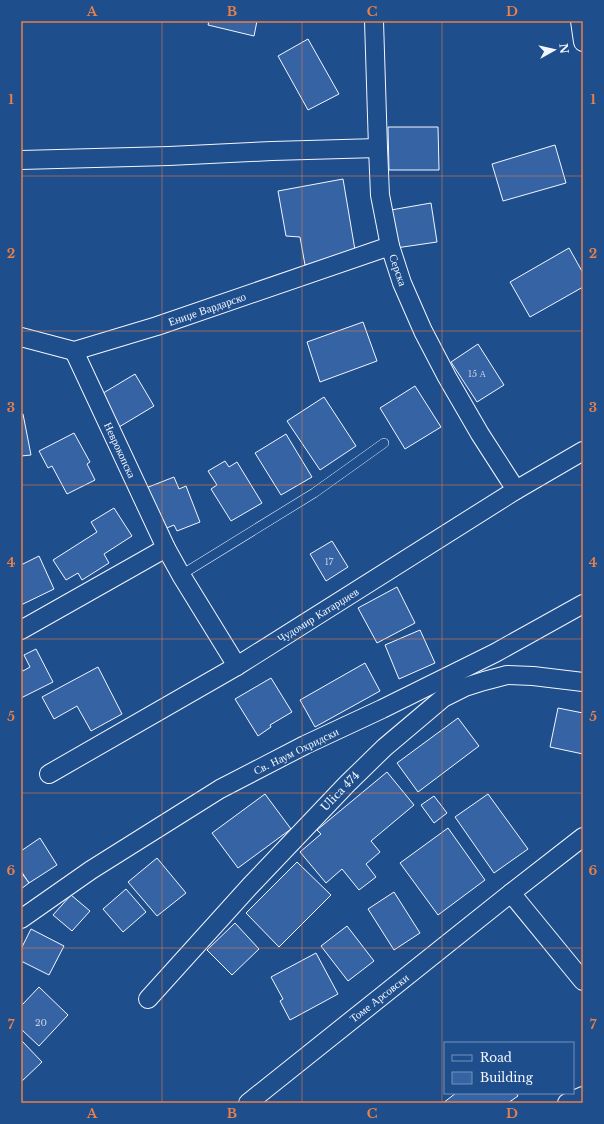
<svg xmlns="http://www.w3.org/2000/svg" width="604" height="1124" viewBox="0 0 604 1124" font-family="'Libre Baskerville',serif">
<style>
.building{fill:#3563a3;stroke:#f2f6ff}
.lines{fill:none;stroke-linecap:round;stroke-linejoin:round}
.lane-casing{stroke:#f2f6ff;stroke-width:10}
.street-casing{stroke:#f2f6ff;stroke-width:20}
.lane{stroke:#1f4e8c;stroke-width:9}
.street{stroke:#1f4e8c;stroke-width:18}
.grid{fill:none;stroke:#ea8049;stroke-width:1;stroke-opacity:0.55}
.labels{text-anchor:middle;dominant-baseline:central;stroke-width:3;stroke-linejoin:round;paint-order:stroke}
.number-label{font-size:9px;fill:#c3d1e8}
.street-label{font-size:11px;fill:#f2f6ff;stroke:#1f4e8c}
.neatline{fill:none;stroke:#ea8049;stroke-width:1.5}
.grid-label{font-size:13px;text-anchor:middle;font-weight:bold;fill:#ea8049}
</style>
<rect width="100%" height="100%" fill="#1f4e8c"/>
<g class="building">
<path d="M209,21H257L254,36L208,25Z"/>
<path d="M308,39L339,94L308,110L278,56Z"/>
<path d="M388,127H438L439,170H389Z"/>
<path d="M555,145L566,183L503,201L492,164Z"/>
<path d="M343,179L356,256L305,265L300,237L286,236L278,191Z"/>
<path d="M431,203L437,242L396,248L391,210Z"/>
<path d="M569,248L583,273V287L530,317L510,282Z"/>
<path d="M363,322L377,361L320,382L307,342Z"/>
<path d="M478,344L504,385L477,402L451,362Z"/>
<path d="M135,374L154,406L119,427L100,395Z"/>
<path d="M415,386L441,427L405,449L380,408Z"/>
<path d="M324,397L356,446L320,470L287,421Z"/>
<path d="M21,414H23L31,455L21,456Z"/>
<path d="M74,433L90,462L87,464L95,480L67,494L52,466L48,468L39,451Z"/>
<path d="M286,434L312,477L281,495L255,453Z"/>
<path d="M225,461L229,467L237,462L262,503L231,521L211,489L217,485L208,471Z"/>
<path d="M174,477L179,489L186,486L200,522L177,531L174,525L162,530L146,488Z"/>
<path d="M114,508L132,536L104,554L109,563L82,580L78,573L66,580L53,560L97,532L91,522Z"/>
<path d="M332,541L348,567L326,581L310,554Z"/>
<path d="M39,556L54,589L21,605V565Z"/>
<path d="M397,587L415,623L377,643L358,608Z"/>
<path d="M420,630L435,663L399,679L385,645Z"/>
<path d="M36,649L53,682L21,698V668L23,671L30,667L24,655Z"/>
<path d="M365,663L380,691L315,727L300,700Z"/>
<path d="M98,667L122,714L91,731L77,706L54,719L42,697Z"/>
<path d="M271,678L292,712L270,725L271,727L258,736L235,699Z"/>
<path d="M558,708L583,713V754L550,747Z"/>
<path d="M458,718L479,746L418,792L397,763Z"/>
<path d="M387,772L414,805L371,841L380,852L366,864L376,877L359,890L342,869L326,883L300,852L321,834L317,830Z"/>
<path d="M265,794L291,829L238,868L212,833Z"/>
<path d="M488,794L528,849L494,873L455,817Z"/>
<path d="M434,796L447,813L434,823L421,805Z"/>
<path d="M448,828L485,880L438,915L400,863Z"/>
<path d="M40,838L57,865L29,883L21,871V851Z"/>
<path d="M157,858L186,893L157,916L128,882Z"/>
<path d="M297,862L331,895L279,947L246,913Z"/>
<path d="M21,872L29,883L21,889Z"/>
<path d="M126,889L146,912L123,932L103,909Z"/>
<path d="M394,892L420,933L394,950L368,909Z"/>
<path d="M71,895L90,911L72,931L53,915Z"/>
<path d="M235,923L259,949L232,975L207,950Z"/>
<path d="M347,926L374,961L348,981L321,946Z"/>
<path d="M31,929L64,946L49,975L21,961V949Z"/>
<path d="M316,953L338,994L290,1020L280,1001L283,999L271,977Z"/>
<path d="M39,987L68,1015L39,1046L21,1029V1006Z"/>
<path d="M21,1040L42,1062L21,1082Z"/>
<path d="M456,1093H516L518,1096L508,1103H443Z"/>
</g>
<g class="lines">
<g class="lane-casing">
<path id="lane" d="M181,575L314,493L384,443"/>
</g>
<g class="street-casing">
<g id="street">
<path d="M374,21L378,148L380,195L390,246L402,283L423,331L447,377L480,434L516,490"/>
<path d="M580,21L583,42"/>
<path d="M21,160L169,156L272,151L378,148"/>
<path d="M21,337L74,351L157,326L390,246"/>
<path d="M74,351L166,548L181,575L237,666"/>
<path d="M21,630L166,548"/>
<path d="M49,774L237,666L516,490L583,451"/>
<path d="M511,893L583,981"/>
<path d="M21,919L91,870L220,789L305,745L382,709L495,653L583,604"/>
<path d="M148,999L250,886L347,784L385,747L443,698L465,687L484,681L507,675L533,676L583,682"/>
<path d="M248,1103L511,893L583,837"/>
<path d="M567,1103L583,1096"/>
</g>
</g>
<use href="#lane" class="lane"/>
<use href="#street" class="street"/>
</g>
<path class="grid" d="M162,21V1103M302,21V1103M442,21V1103M21,176H583M21,331H583M21,485H583M21,639H583M21,793H583M21,948H583"/>
<g class="labels">
<g class="number-label">
<text x="477" y="373">15 А</text>
<text x="329" y="561">17</text>
<text x="41" y="1022">20</text>
</g>
<g class="street-label">
<text transform="translate(398 270) rotate(71)">Серска</text>
<text transform="translate(207 309) rotate(-19)">Ениџе Вардарско</text>
<text transform="translate(120 450) rotate(65)">Неврокопска</text>
<text transform="translate(318 615) rotate(-32)">Чудомир Катарџиев</text>
<text transform="translate(296 751) rotate(-26)">Св. Наум Охридски</text>
<text transform="translate(340 791) rotate(-46)">Ulica 474</text>
<text transform="translate(379 998) rotate(-38)">Томе Арсовски</text>
</g>
</g>
<rect width="604" height="1124" fill="none" stroke="#1f4e8c" stroke-width="44"/>
<rect x="444" y="1042" width="130" height="52" fill="#1f4e8c" stroke="#7391ba"/>
<rect x="452" y="1055" width="20" height="6" fill="#1f4e8c" stroke="#7391ba"/>
<text x="480" y="1062" font-size="12" fill="#f2f6ff">Road</text>
<rect x="452" y="1072" width="20" height="12" fill="#3563a3" stroke="#7391ba"/>
<text x="480" y="1082" font-size="12" fill="#f2f6ff">Building</text>
<g transform="translate(554 50) rotate(82)" stroke="#1f4e8c" stroke-width="3" paint-order="stroke">
<path d="M0-3L7 15L0 10L-7 15Z" fill="#f2f6ff"/>
<text y="-6" font-size="11" font-weight="bold" text-anchor="middle" fill="#f2f6ff">N</text>
</g>
<rect x="22" y="22" width="560" height="1080" class="neatline"/>
<g class="grid-label">
<text x="92" y="16">A</text>
<text x="232" y="16">B</text>
<text x="372" y="16">C</text>
<text x="512" y="16">D</text>
<text x="11" y="104">1</text>
<text x="593" y="104">1</text>
<text x="11" y="258">2</text>
<text x="593" y="258">2</text>
<text x="11" y="412">3</text>
<text x="593" y="412">3</text>
<text x="11" y="567">4</text>
<text x="593" y="567">4</text>
<text x="11" y="721">5</text>
<text x="593" y="721">5</text>
<text x="11" y="875">6</text>
<text x="593" y="875">6</text>
<text x="11" y="1029">7</text>
<text x="593" y="1029">7</text>
<text x="92" y="1118">A</text>
<text x="232" y="1118">B</text>
<text x="372" y="1118">C</text>
<text x="512" y="1118">D</text>
</g>
</svg>
